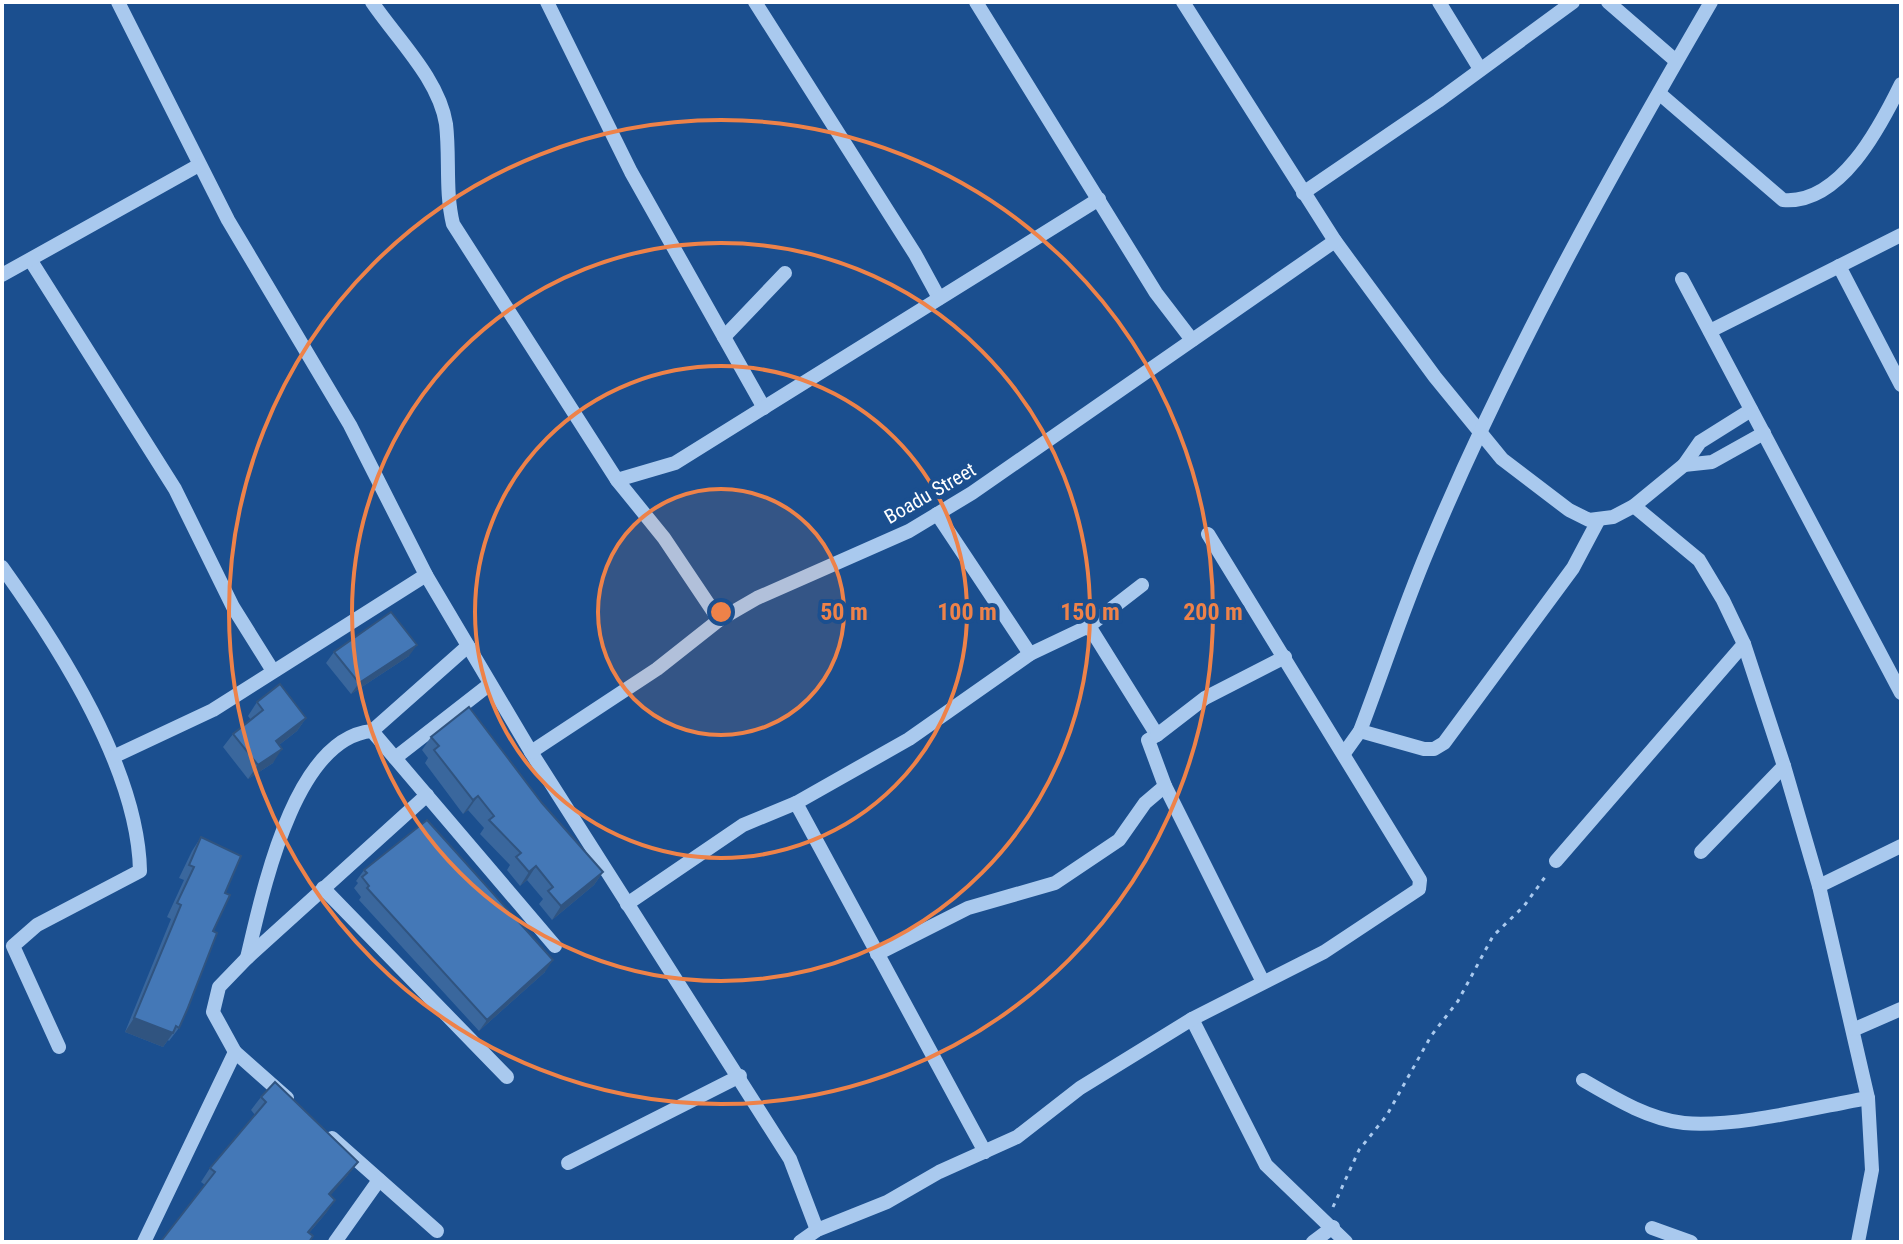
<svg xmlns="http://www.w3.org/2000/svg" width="1903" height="1244" viewBox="0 0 1903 1244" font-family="'Roboto Condensed',sans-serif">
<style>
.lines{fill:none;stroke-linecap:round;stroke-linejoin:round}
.path{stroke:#a9c9ee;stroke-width:3;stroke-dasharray:4 6;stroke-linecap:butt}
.minor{stroke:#a9c9ee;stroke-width:14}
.wall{fill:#3a679d}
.shaded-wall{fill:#305480}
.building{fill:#4478b7;stroke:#305480;stroke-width:2}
.ring{fill:none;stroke:#ee8249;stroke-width:4}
.labels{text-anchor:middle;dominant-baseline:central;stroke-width:8;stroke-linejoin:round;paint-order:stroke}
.street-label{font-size:20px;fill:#fff;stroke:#1b4f8f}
.centre{fill:#ee8249;stroke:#1b4f8f;stroke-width:4}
.ring-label{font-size:24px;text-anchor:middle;font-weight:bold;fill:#ee8249;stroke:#1b4f8f;stroke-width:8;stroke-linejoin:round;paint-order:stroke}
</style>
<rect width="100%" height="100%" fill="#1b4f8f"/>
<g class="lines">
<path class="path" d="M1333,1207L1359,1150L1387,1115L1431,1036L1458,1001L1493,936L1524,906L1548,873"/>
<g class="minor">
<path d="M118,2L228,220L350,425L426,575L531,752L790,1159L817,1230"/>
<path d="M372,2C397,39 439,79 446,124C450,158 445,191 453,224L617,480L664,538L719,620"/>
<path d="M547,2L631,172L764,408"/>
<path d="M755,2L915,254L939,298"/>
<path d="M976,2L1156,293L1192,340"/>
<path d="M1183,2L1335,241L1435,377L1502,459L1569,510L1589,520L1613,517L1634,506L1684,465L1700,442L1751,410"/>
<path d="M1439,2L1480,69"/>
<path d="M1608,2L1676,61"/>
<path d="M1660,94L1783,200C1840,205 1880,127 1901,84"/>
<path d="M1303,193L1438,101L1573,2"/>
<path d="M31,261L175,489L233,607L273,671"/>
<path d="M1839,266L1901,385"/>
<path d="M2,275L199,165"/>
<path d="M1682,279L1901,693"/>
<path d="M1710,331L1901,235"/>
<path d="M724,337L785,273"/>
<path d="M1684,465L1712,462L1764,433"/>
<path d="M617,480L675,463L1099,199"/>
<path d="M1634,506L1699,560L1723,600L1744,644L1784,766L1819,886L1868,1098L1872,1170L1858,1242"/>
<path d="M937,514L1030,654"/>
<path d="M2,567C60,648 138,770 140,871L37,925L13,946L59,1047"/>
<path d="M1089,626L1157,735L1148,740L1165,786L1263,982"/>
<path d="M372,731L468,646"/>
<path d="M1360,731L1424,749H1434L1444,743L1573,568L1599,519"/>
<path d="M1157,735L1205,698L1285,657"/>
<path d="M531,752L657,669L719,620L757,598L909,531L972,493L1335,241"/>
<path d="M1345,752L1360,731C1383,671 1403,609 1428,550C1507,360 1608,179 1711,2"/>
<path d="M115,756L213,710L426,575"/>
<path d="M395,758L490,684"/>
<path d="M796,803L985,1152"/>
<path d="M1701,852L1784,766"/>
<path d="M1556,861L1744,644"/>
<path d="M1819,886L1901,846"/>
<path d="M323,888L507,1077"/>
<path d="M627,904L743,825L796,803L909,739L1030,654L1089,626L1142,585"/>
<path d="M877,954L968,908L1055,883L1119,840L1145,803L1165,786"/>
<path d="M247,958C262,896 293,738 372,731L555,946"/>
<path d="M1192,1019L1266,1165L1346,1242"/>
<path d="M1855,1029L1901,1009"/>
<path d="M1583,1080C1614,1098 1648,1119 1684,1123C1735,1128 1817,1107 1868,1098"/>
<path d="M287,1098L235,1052L213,1012L219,987L247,958L427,795"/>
<path d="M332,1138L437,1231"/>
<path d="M568,1163L740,1076"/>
<path d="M1652,1228L1691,1242"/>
<path d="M144,1242L235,1052"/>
<path d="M335,1242L379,1180"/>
<path d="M800,1242L817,1230L887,1202L939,1172L1017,1137L1080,1088L1192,1019L1324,952L1419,889L1420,880L1208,534"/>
<path d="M1313,1242L1333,1227"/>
</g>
</g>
<g class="wall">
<path d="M334,652L409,656L351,694L326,663Z"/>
<path d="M257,702L306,718L297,731L279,745L273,763L248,779L223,747L233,734L251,720L248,716Z"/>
<path d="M431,737L542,803L603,872L594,885L552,920L539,904L543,899L527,880L520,886L507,870L510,865L480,834L484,828L468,810L463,814L425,763L428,758L422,750Z"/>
<path d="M201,837L225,893L179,1028L169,1041L168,1040L163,1047L125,1032L171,919L167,917L184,880L179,878L192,851Z"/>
<path d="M364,870L545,972L479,1031L359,900L361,897L354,888L358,883L356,881Z"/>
<path d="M261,1097L348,1175L330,1195L335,1200L326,1213L309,1233V1242H161L205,1185L201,1182L210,1168L255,1115L251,1110Z"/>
</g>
<g class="shaded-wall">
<path d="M417,645L409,656L351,694L359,683Z"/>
<path d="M306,718L297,731L266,755L276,741Z"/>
<path d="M282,749L273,763L248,779L258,765Z"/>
<path d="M478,796L468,810L463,814L473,800Z"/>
<path d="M536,866L527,880L520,886L529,872Z"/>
<path d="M603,872L594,885L552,920L561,906Z"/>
<path d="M553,960L545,972L479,1031L487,1020Z"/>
<path d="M134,1018L173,1033L163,1047L125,1032Z"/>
<path d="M358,1162L348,1175L320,1208L329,1194Z"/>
<path d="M335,1200L326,1213L301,1242L308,1232Z"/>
</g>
<g class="building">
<path d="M391,612L417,645L359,683L334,652Z"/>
<path d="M280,684L306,718L276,741L282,749L258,765L233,734L263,710L257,702Z"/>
<path d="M469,707L542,803L603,872L561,906L548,891L553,887L536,866L529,872L516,857L521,853L489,820L494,816L478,796L473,800L434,750L439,746L431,737Z"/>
<path d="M427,820L553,960L487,1020L367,888L369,886L362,877L367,873L364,870Z"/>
<path d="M201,837L241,856L225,893L230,895L213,931L217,933L187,1010L179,1028L176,1026L173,1033L134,1018L181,905L177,903L194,867L189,865Z"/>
<path d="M275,1082L358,1162L329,1194L335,1200L308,1232L313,1236L309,1242H165L162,1240L215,1172L210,1168L266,1102L261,1097Z"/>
</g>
<circle cx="721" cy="612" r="123" fill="#ee8249" fill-opacity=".12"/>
<g class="ring">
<circle cx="721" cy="612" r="123"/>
<circle cx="721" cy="612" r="246"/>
<circle cx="721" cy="612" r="369"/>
<circle cx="721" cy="612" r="492"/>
</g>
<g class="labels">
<g class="street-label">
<text transform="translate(930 493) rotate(-30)">Boadu Street</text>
</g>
</g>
<circle cx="721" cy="612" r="12" class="centre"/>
<g class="ring-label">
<text x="844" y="620">50 m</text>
<text x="967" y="620">100 m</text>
<text x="1090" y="620">150 m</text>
<text x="1213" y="620">200 m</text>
</g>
<rect width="1903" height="1244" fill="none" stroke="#ffffff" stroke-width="8"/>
</svg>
